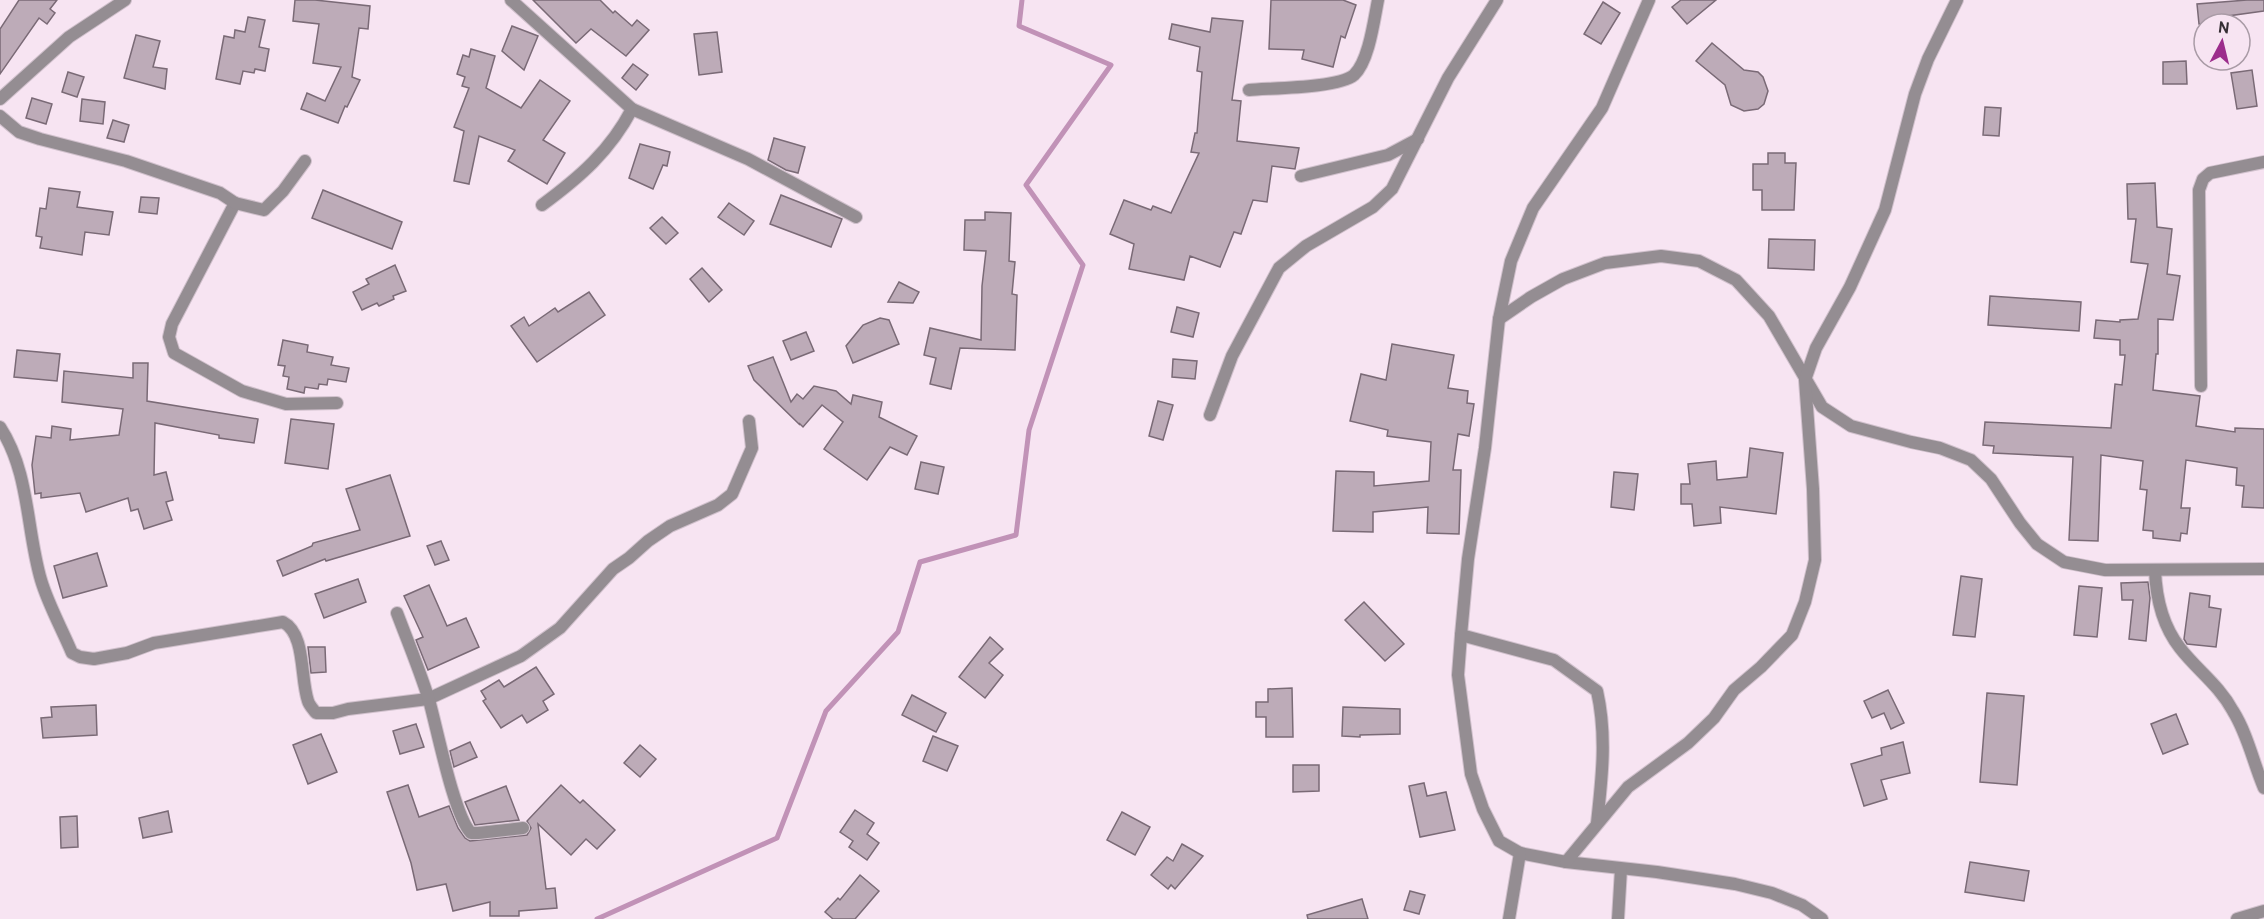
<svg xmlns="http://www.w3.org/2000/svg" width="2264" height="919" viewBox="0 0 2264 919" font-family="Overpass,sans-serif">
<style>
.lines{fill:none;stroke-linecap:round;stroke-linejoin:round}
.stream{stroke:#c192b7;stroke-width:5}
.building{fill:#bdabb8;stroke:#7a6a76;stroke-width:1.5}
.street-casing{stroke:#d0c0cc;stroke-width:14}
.street{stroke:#948d92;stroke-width:12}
</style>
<rect width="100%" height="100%" fill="#f7e4f2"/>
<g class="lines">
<path class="stream" d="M597,919L777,838L826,711L898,632L920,562L1016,535L1029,430L1083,265L1026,185L1111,65L1019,26L1022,0"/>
</g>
<g class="building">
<path d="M19,0H57L50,9L55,13L47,24L39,18L0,74V29Z"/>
<path d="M295,0H315L370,6L368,29L359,28L352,77L360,80L347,107L345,106L338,123L301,109L307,93L325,101L341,67L313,63L319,24L293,21Z"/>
<path d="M533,0H600L613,13L615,11L632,26L637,20L649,30L626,56L591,29L576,43Z"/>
<path d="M1271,0H1343L1356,5L1345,38L1341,36L1333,67L1302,59L1304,50L1269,49Z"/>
<path d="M1681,0H1716L1687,24L1672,7Z"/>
<path d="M2247,0H2264V11L2228,16L2229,24H2199L2197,4Z"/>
<path d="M1603,2L1620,13L1601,44L1584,34Z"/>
<path d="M248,17L265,20L259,47L269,49L265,71L255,69L254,73L243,71L240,84L216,79L224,36L234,38L235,30L245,32Z"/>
<path d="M1212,18L1243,21L1232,100L1241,101L1237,141L1299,148L1295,169L1272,166L1267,202L1253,200L1241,234L1234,232L1220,267L1190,256L1184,280L1129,269L1134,244L1110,234L1124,200L1151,210L1153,206L1171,213L1199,153L1191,152L1195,133H1197L1202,72L1197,71L1200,47L1169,39L1172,24L1210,32Z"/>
<path d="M512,26L538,36L524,70L502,51Z"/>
<path d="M717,32L722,72L699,75L694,34Z"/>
<path d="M136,35L160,41L153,67L167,69L165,89L124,78Z"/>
<path d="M1712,43L1744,70L1758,72L1763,77L1768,91L1764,104L1758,109L1744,111L1731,105L1725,85L1696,61Z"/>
<path d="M471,49L495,56L486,88L521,108L540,80L570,101L543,140L565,153L547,184L508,161L515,150L479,136L469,184L454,181L464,131L454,127L469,88L462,86L465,77L457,74L463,55L469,57Z"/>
<path d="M2186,61L2187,84H2163V62Z"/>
<path d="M633,64L648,75L636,90L622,78Z"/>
<path d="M2252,70L2257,106L2237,109L2231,73Z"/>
<path d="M68,72L84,77L77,97L62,92Z"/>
<path d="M32,98L52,104L46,124L26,118Z"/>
<path d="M82,99L105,102L103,124L80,121Z"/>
<path d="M1985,107L2001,108L1999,136L1983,135Z"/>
<path d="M113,120L129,125L124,142L107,138Z"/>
<path d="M774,138L805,147L798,173L786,170L768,160Z"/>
<path d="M640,144L670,152L667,166L663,165L653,189L629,178Z"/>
<path d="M1768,153H1785V163H1796L1794,210H1762V190H1753V164H1768Z"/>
<path d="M2155,183L2157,227L2172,229L2167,274L2180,276L2173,320L2158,319V354H2156L2153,390L2200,396L2196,426L2235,432V428L2264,429V508L2242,507L2244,486L2236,485L2237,468L2186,460L2181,508H2190L2187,534L2181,533L2180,541L2153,538V531L2143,530L2147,490L2140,489L2143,461L2101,455L2098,541L2069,540L2073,457L1993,453L1994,446L1983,445L1985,422L2111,428L2115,384L2122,385L2125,355H2120V340L2094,338L2096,320L2120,322V320L2138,319L2148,264L2131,262L2136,219H2128L2127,184Z"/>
<path d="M49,188L80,192L77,207L113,212L109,235L85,232L82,255L40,248L42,237L36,236L40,208L46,209Z"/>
<path d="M323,190L402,222L392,249L312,218Z"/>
<path d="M781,195L842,219L831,247L770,224Z"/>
<path d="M141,197L159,198L157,214L139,212Z"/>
<path d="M729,203L754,221L744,235L718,217Z"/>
<path d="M985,212L1011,213L1009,261L1015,262L1012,294L1017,295L1015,350L960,348L951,389L930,384L936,358L924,355L930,328L981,340L982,286L986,251L964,250L965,220H985Z"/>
<path d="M662,217L678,233L666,244L650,228Z"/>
<path d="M1769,239L1815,240L1814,270L1768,268Z"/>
<path d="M395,265L406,291L393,296L394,299L379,306L377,303L362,310L353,292L369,284L366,279Z"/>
<path d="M702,268L722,290L709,302L690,279Z"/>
<path d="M899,282L919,292L913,303L888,302Z"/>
<path d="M589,292L605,315L537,362L511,326L524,317L529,326L555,308L558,312Z"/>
<path d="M1990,296L2081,302L2079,331L1988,325Z"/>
<path d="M1177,307L1199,313L1193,337L1171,332Z"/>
<path d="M880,318L889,320L899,344L853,363L846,346L863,325Z"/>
<path d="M806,332L814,351L791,360L783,341Z"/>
<path d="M283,340L308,345L307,352L333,357L331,365L349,368L346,382L328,379L327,385L319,384L318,389L305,387L304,393L287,389L289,377L283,376L285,366L278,365Z"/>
<path d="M1392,344L1454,355L1448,388L1468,391L1467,403L1474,404L1469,436L1458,434L1453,470H1461L1459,534L1427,533L1428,507L1373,512V532L1333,531L1336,471L1374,472V486L1429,481L1431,442L1387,436L1388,430L1350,421L1361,374L1386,380Z"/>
<path d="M17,350L60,354L57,381L14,377Z"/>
<path d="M773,357L791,402L797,394L803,399L814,386L836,391L851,404L853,395L882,402L879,417L917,436L907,455L890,447L867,480L824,449L843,422L822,405L803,427L799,423L800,425L754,380L748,366Z"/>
<path d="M1173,359L1197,361L1195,379L1172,377Z"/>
<path d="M133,363H148L147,401L258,419L254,443L219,438V435L155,423L154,475L166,472L173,500L166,502L172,520L144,529L138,509L131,511L128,498L86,512L80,493L41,498V493L35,494L32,465L36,436L51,438L52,426L71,429L70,440L119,435L123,409L62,402L64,371L133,378Z"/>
<path d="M1158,401L1173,405L1163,440L1149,436Z"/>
<path d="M291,419L334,424L328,469L285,463Z"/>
<path d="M1750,448L1783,453L1776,514L1720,507L1721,523L1694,526L1692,504H1681V484H1690L1688,464L1716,461L1717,480L1747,477Z"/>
<path d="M921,462L944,467L938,494L915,489Z"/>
<path d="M1614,472L1638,474L1634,510L1611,507Z"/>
<path d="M390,475L410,536L326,561L325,559L283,576L277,561L312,546L313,543L360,530L346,489Z"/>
<path d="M441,541L449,560L435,565L427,546Z"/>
<path d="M97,553L107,586L63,598L54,566Z"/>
<path d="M1961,576L1982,579L1975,637L1953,635Z"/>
<path d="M358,579L366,602L324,618L315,594Z"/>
<path d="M2148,582L2150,598L2146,641L2129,639L2133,600H2122L2121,583Z"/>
<path d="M429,585L447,626L466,618L479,647L428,670L416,640L423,637L404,596Z"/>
<path d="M2079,586L2102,588L2097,637L2074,635Z"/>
<path d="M2190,593L2210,596L2209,607L2221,609L2216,647L2187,644L2184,639Z"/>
<path d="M1364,602L1404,644L1385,661L1345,620Z"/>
<path d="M990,637L1003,649L989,663L1003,675L985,698L959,677Z"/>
<path d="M308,647H325L326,672L311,673Z"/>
<path d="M536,667L554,694L543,701L548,710L527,723L522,715L501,728L483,701L486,699L481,691L499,680L504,687Z"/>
<path d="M1292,688L1293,737H1266V717H1256V702H1268V689Z"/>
<path d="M1888,690L1904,723L1891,729L1884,713L1872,718L1864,701Z"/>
<path d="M1987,693L2024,696L2017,785L1980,782Z"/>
<path d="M912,695L946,713L936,732L902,715Z"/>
<path d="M96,705L97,735L43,738L41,718L52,717L51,707Z"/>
<path d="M1343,707L1400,709V734L1360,735V737L1342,736Z"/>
<path d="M2176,714L2188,744L2163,754L2151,724Z"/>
<path d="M416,724L424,747L400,754L393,731Z"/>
<path d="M321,734L337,772L308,784L293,745Z"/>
<path d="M933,736L958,746L947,771L923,761Z"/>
<path d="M470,742L477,757L454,767L450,751Z"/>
<path d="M1903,742L1910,773L1881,780L1887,799L1864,806L1851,764L1882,755L1881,748Z"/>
<path d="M640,745L656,759L640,777L624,763Z"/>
<path d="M1293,765H1319V791L1293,792Z"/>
<path d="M1424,783L1427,796L1446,792L1455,830L1420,837L1409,786Z"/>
<path d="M408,785L419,817L449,806L458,828L465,838L470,841L527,835L531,828L527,821L561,785L580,803L583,800L615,830L597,849L586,839L571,855L538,824L546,889L555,888L557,908L519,911V916H490V902L453,911L446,884L417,890L411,863L387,792Z"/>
<path d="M506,786L519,820L475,825L465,802Z"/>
<path d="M855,810L874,823L867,834L879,843L867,860L849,847L853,841L840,832Z"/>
<path d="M168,811L172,832L143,838L139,818Z"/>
<path d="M1122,812L1150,827L1135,855L1107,840Z"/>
<path d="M77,816L78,847L61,848L60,817Z"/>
<path d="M1182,844L1203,856L1175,889L1171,885L1168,889L1151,875L1167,857L1173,861Z"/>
<path d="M1970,862L2029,871L2024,901L1965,892Z"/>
<path d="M860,875L879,891L855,919H833L825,912L838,898L840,900Z"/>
<path d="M1410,891L1425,895L1419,914L1404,910Z"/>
<path d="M1362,899L1368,919H1308L1307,915Z"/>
</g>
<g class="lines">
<g class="street-casing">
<g id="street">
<path d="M511,0L632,109C610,151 580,177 542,205"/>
<path d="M1649,0L1602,108L1533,208L1511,261L1499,319L1485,448L1468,559L1461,635L1458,675L1471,774L1483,809L1499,841L1520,853L1566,862L1657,872L1735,884L1772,893L1802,905L1822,919"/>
<path d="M1249,90C1271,88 1339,88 1354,75C1369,61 1374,20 1378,0"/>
<path d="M0,99L69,37L125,0"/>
<path d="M632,109L748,159L856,217"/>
<path d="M0,116L19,132L40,139L126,161L220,193L235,203L172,324L169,337L174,353L242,391L286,404L337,403"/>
<path d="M1301,176L1388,155L1418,139"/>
<path d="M235,203L264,210L283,191L305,161"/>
<path d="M1499,319L1531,297L1563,279L1605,263L1661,256L1699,261L1736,280L1769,316L1822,407L1851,426L1911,442L1940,448L1971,460L1991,479L2020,523L2037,544L2064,562L2105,570L2264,569"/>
<path d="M2201,386L2199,190L2203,179L2210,173L2264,162"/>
<path d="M1210,415L1232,356L1279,268L1306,246L1373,207L1392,189L1448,78L1497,0"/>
<path d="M0,427C30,473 26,529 41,580C48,604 62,629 72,653L80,657L94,659L127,653L154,643L283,622C306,634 300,678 308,701C309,705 313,709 316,713H333L348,709L428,699L521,656L560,628L613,569L629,558L648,541L670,526L718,505L732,494L752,448L749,421"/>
<path d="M2155,570C2156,598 2162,625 2180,648C2197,670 2219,685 2233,711C2248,735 2253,762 2264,788"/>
<path d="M397,613C408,642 420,671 429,700C437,728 454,816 471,833H478L523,828"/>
<path d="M1461,635L1554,660L1597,691C1607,735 1602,778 1597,823"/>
<path d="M1566,862L1628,787L1688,743L1714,718L1734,690L1761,667L1792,635L1805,602L1815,560L1813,489L1805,380L1816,348L1850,287L1885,210L1915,94L1928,59L1957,0"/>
<path d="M1509,919L1520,853"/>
<path d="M1618,919L1621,869"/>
<path d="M2237,919L2264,911"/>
</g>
</g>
<use href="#street" class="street"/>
</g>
<g transform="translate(2222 42) rotate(7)"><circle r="28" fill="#f7e4f2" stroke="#a99ba6" stroke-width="1.5"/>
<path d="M0-4.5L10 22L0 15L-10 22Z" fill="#9c2d8c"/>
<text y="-9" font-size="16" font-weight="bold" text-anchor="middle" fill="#352e34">N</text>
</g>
</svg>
